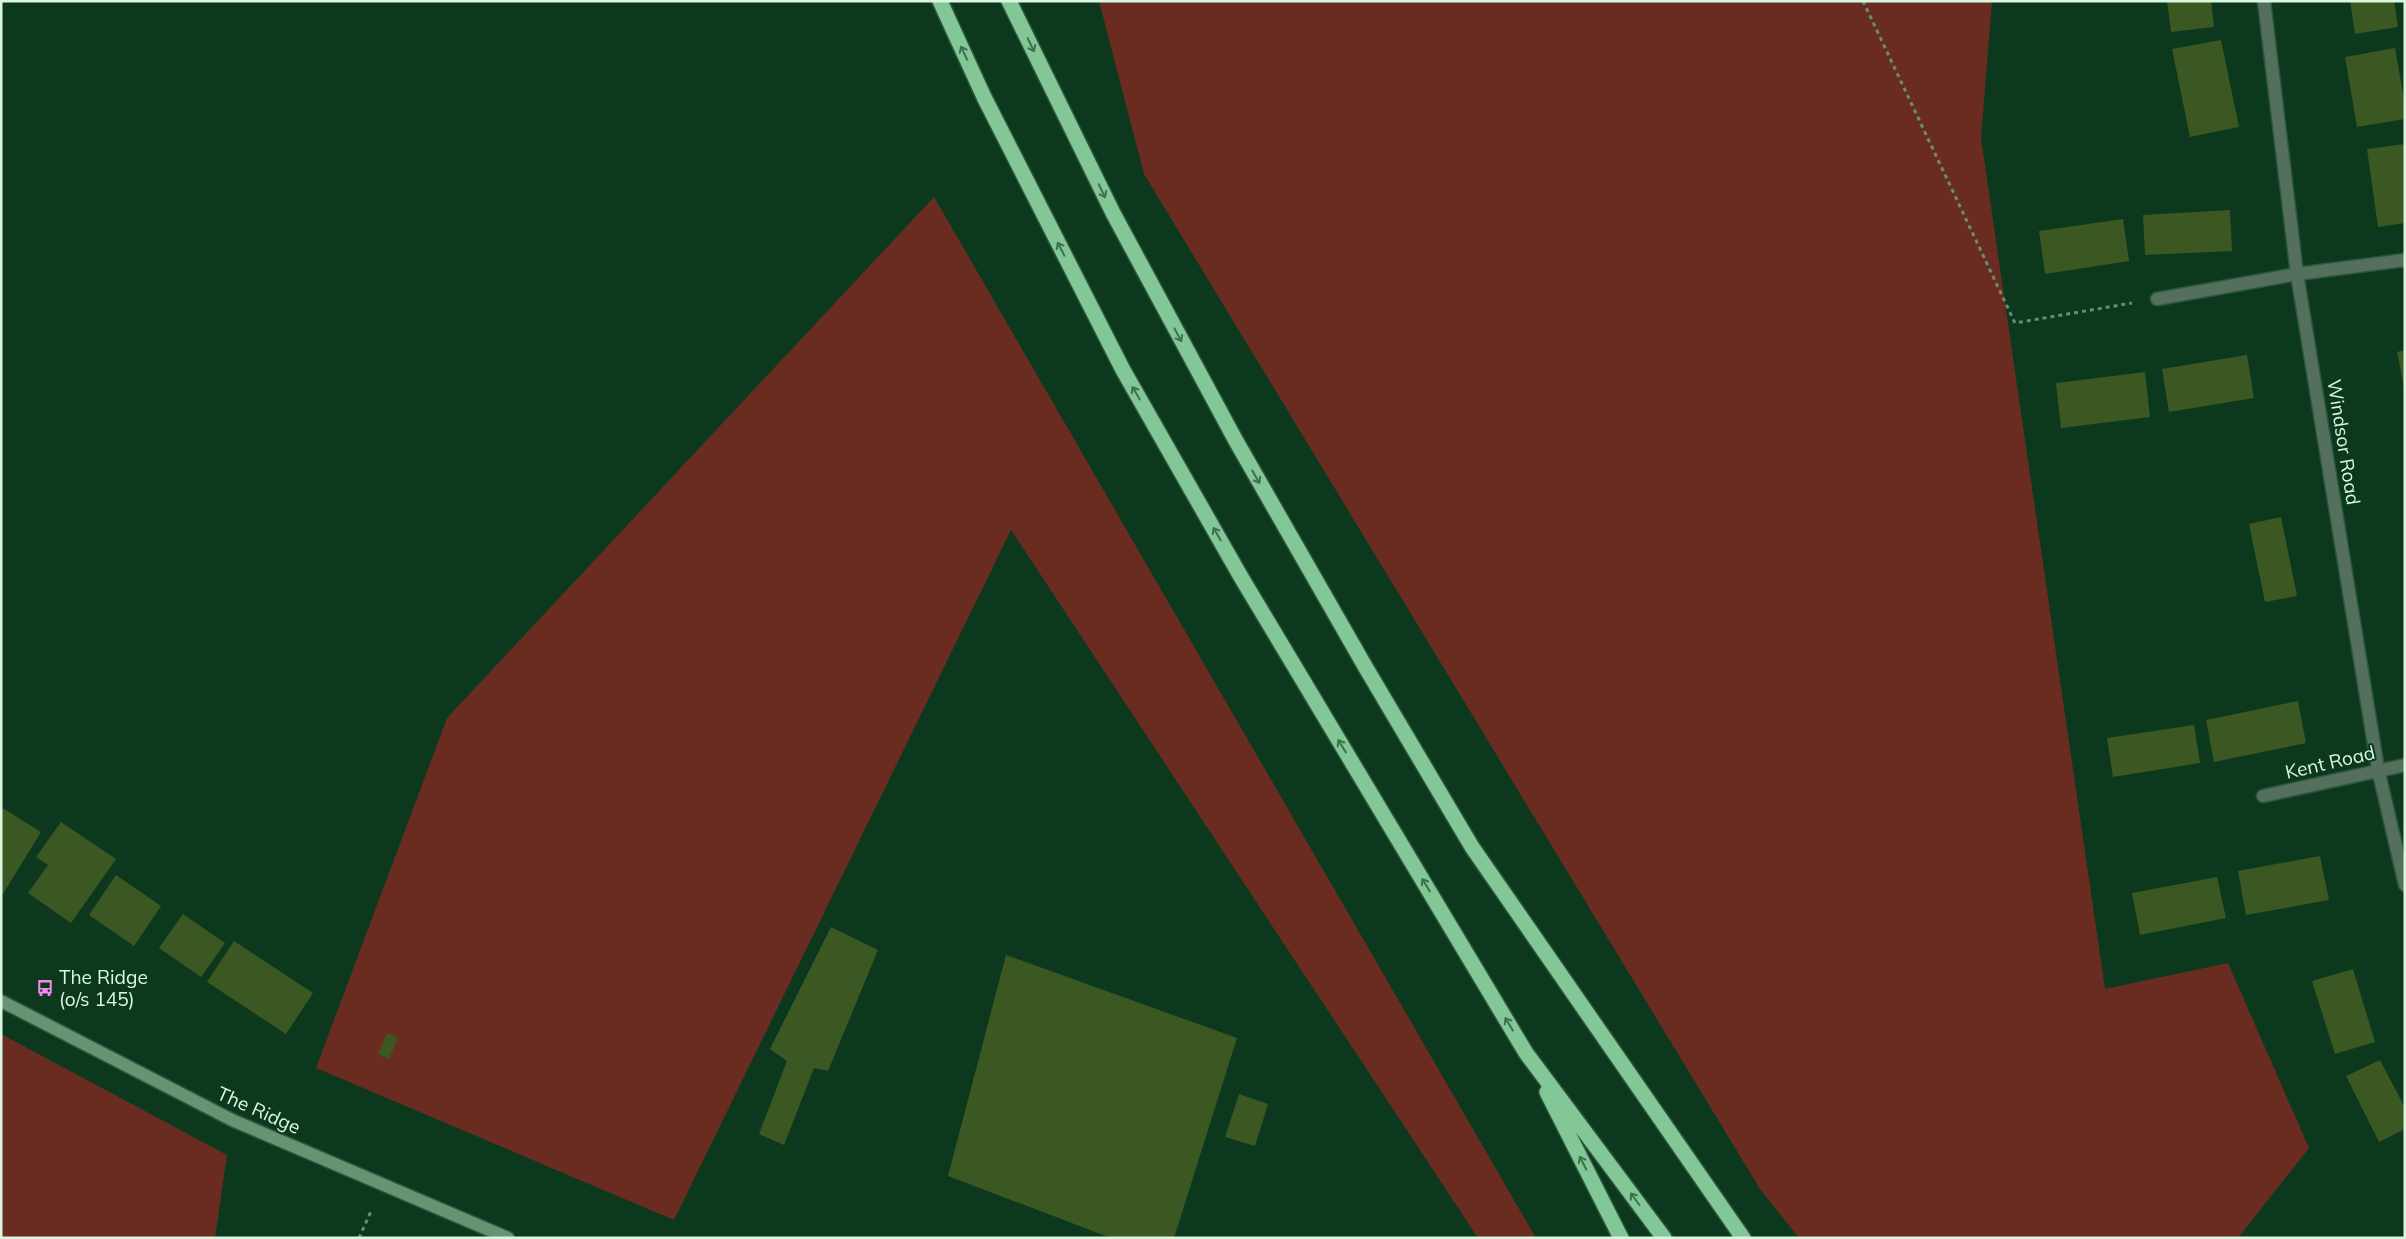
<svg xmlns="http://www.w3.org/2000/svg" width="2406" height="1239" viewBox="0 0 2406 1239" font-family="Mulish,sans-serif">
  <rect width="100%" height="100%" fill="#0c391e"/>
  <g fill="#6a2c21">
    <polygon points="1099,1 1992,1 1981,138 2105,989 2228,963 2309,1148 2238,1238 1799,1238 1760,1189 1144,174"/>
    <polygon points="934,197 1536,1238 1478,1238 1011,530 674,1220 316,1068 447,718"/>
    <polygon points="1,1034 227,1155 215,1238 1,1238"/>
  </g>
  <g fill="#3b5722">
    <polygon points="2167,1 2211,1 2214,27 2171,32"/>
    <polygon points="2350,1 2394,1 2398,27 2355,34"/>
    <polygon points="2221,40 2239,127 2190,137 2172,49"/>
    <polygon points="2395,48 2405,105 2405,119 2357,127 2345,57"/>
    <polygon points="2405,144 2405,223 2378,227 2367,149"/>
    <polygon points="2230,210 2232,251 2145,255 2143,215"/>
    <polygon points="2123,219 2129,261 2045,274 2039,231"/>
    <polygon points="2405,350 2405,387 2404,387 2397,352"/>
    <polygon points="2247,355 2254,398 2169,412 2162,369"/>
    <polygon points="2145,372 2150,417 2061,428 2056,383"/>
    <polygon points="2281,517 2297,596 2265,602 2249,524"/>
    <polygon points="2298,701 2306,743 2214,762 2206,720"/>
    <polygon points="2194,725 2200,763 2113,777 2107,738"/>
    <polygon points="1,807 41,832 1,897"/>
    <polygon points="61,822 116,859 71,923 28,893 48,865 36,857"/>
    <polygon points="2320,856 2329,900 2246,915 2238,871"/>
    <polygon points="116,875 161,906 134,946 89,915"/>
    <polygon points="2217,877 2226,918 2140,935 2132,893"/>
    <polygon points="183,914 225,943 201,977 159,948"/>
    <polygon points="831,927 878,950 828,1071 814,1068 784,1145 759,1134 787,1061 770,1049"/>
    <polygon points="234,941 313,993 286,1034 207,982"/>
    <polygon points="1006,955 1237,1038 1174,1238 1111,1238 948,1176"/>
    <polygon points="2353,969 2375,1042 2335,1054 2312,981"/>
    <polygon points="387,1033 398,1038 389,1059 378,1054"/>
    <polygon points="2380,1060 2405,1108 2405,1129 2379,1142 2346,1076"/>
    <polygon points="1239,1094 1268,1104 1255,1146 1225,1137"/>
  </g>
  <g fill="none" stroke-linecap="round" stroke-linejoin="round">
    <g stroke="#2d573d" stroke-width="15">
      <g id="street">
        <polyline points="2264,1 2297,274 2378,769 2405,885"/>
        <polyline points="2157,299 2297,274 2405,260"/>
        <polyline points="2263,796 2405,765"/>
      </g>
    </g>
    <g stroke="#2d573d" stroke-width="15">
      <polyline id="secondary" points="1,1001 232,1120 508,1238"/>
    </g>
    <g stroke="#2d573d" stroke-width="18">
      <g id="highway">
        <polyline points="940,1 984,97 1123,370 1241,577 1526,1053 1664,1238"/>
        <polyline points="1009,1 1113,213 1236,441 1366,668 1472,847 1743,1238"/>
        <polyline points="1547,1092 1621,1238"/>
      </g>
    </g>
    <g stroke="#678d74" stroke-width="3" stroke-dasharray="4 4" stroke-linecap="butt">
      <polyline points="1863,1 2015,323 2132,303"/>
      <polyline points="359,1238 372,1209"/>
    </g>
    <use href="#street" stroke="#546f5b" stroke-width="12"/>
    <use href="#secondary" stroke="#679373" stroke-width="12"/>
    <use href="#highway" stroke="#82c795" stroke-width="15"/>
  </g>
  <defs><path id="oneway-shaft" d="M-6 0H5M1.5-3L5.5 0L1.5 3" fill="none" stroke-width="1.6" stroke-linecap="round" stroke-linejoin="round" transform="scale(1.25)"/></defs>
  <g stroke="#3b724e">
    <use href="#oneway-shaft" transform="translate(1031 45) rotate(64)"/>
    <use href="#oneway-shaft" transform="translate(964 53) rotate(-115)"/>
    <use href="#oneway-shaft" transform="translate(1102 191) rotate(64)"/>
    <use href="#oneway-shaft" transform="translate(1061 249) rotate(-117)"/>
    <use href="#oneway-shaft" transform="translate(1178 335) rotate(62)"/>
    <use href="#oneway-shaft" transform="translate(1136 393) rotate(-120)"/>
    <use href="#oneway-shaft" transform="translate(1256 477) rotate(60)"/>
    <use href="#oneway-shaft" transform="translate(1217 534) rotate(-120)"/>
    <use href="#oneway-shaft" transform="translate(1342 746) rotate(-121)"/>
    <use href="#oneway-shaft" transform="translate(1426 885) rotate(-121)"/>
    <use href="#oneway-shaft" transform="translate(1509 1024) rotate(-121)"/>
    <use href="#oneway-shaft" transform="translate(1583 1163) rotate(-117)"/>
    <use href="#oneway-shaft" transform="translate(1635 1199) rotate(-127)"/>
  </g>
  <defs>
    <g id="bus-bare" transform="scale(1.35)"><path d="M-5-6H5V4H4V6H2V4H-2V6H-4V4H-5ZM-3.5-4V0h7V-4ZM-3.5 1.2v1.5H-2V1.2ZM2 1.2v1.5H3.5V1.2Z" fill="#f888e9" stroke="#0c391e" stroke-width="2.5" paint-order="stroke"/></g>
  </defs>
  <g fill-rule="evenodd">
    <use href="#bus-bare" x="45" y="988"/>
  </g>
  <g text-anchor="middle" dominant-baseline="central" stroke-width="4" stroke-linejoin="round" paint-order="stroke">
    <g font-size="19" fill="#daf7e1" stroke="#0c391e">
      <text transform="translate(2344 442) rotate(81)">Windsor Road</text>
      <text transform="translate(2330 762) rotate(-13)">Kent Road</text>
      <text transform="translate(259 1110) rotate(24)">The Ridge</text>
    </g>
    <g font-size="19" fill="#daf7e1" stroke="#0c391e" text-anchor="start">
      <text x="59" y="977">The Ridge<tspan x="59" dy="22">(o/s 145)</tspan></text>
    </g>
  </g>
  <rect width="2406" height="1239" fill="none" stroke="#daf7e1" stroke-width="5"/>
</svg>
